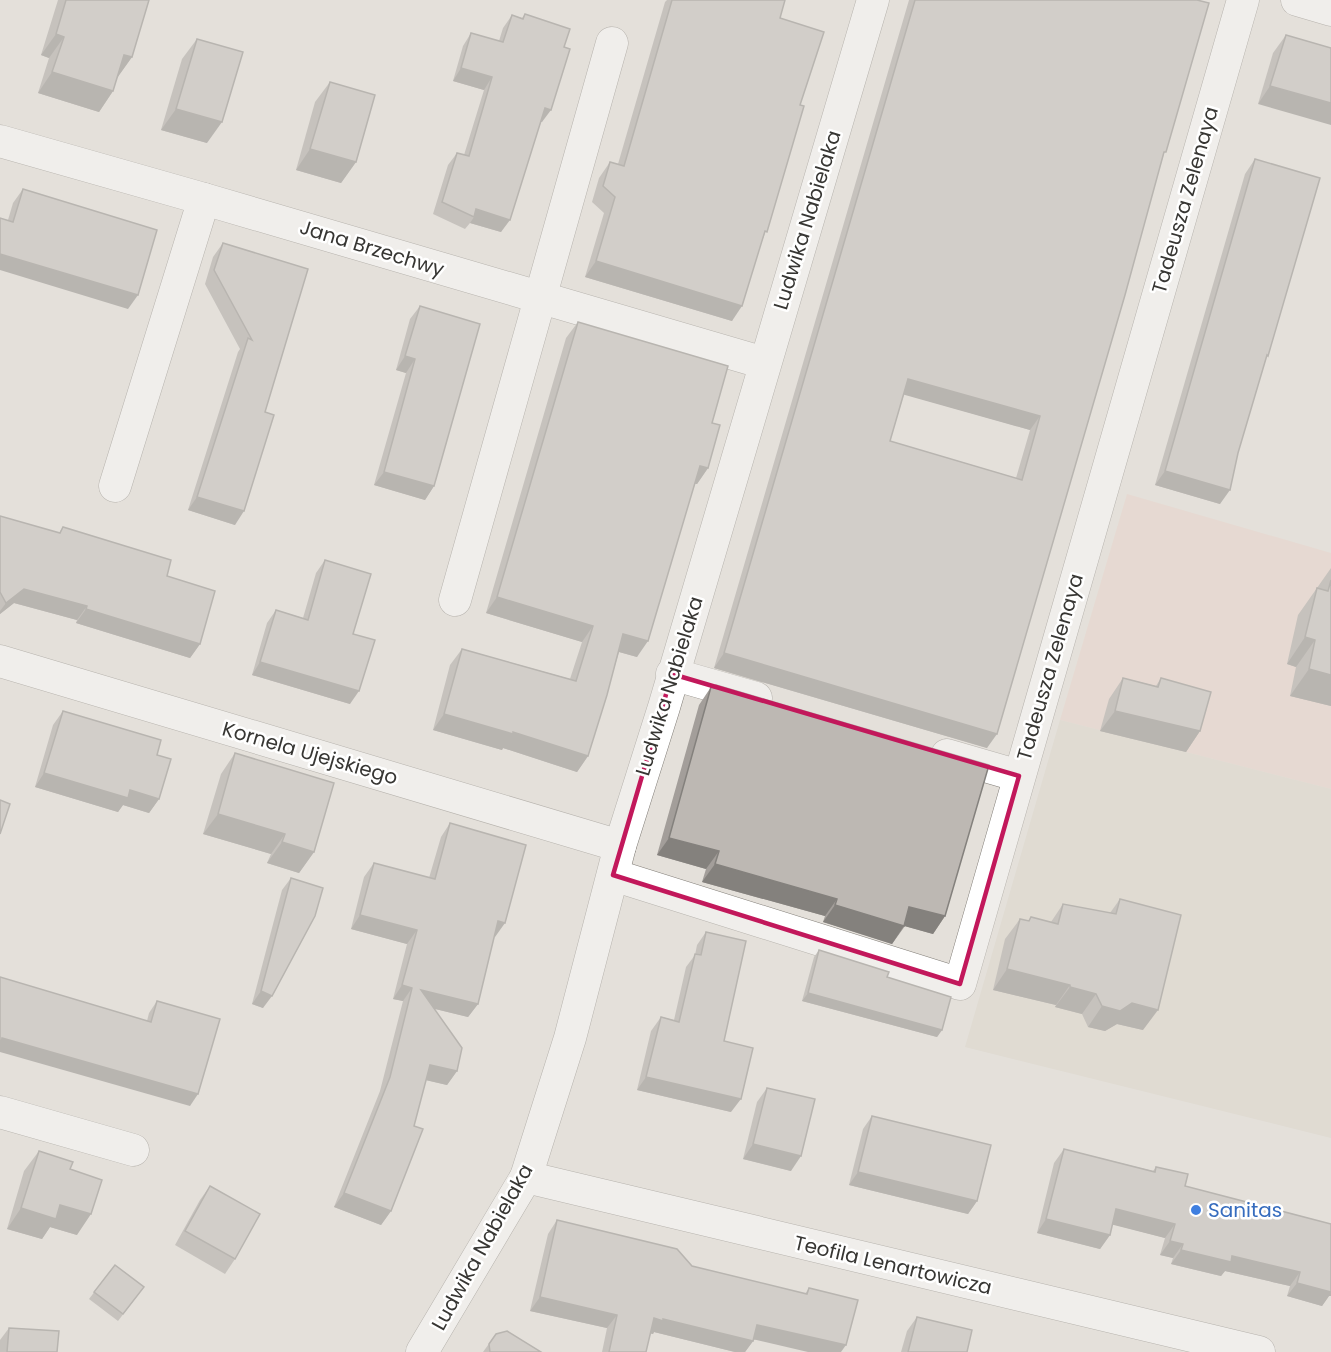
<svg xmlns="http://www.w3.org/2000/svg" width="1331" height="1352" viewBox="0 0 1331 1352" font-family="Poppins,sans-serif">
  <rect width="100%" height="100%" fill="#e4e0da"/>
  <polygon fill="#e9d1c7" points="1127,494 1331,553 1331,789 1060,720"/>
  <polygon fill="#dbd4c7" points="1060,720 1331,789 1331,1138 965,1047"/>
  <g fill="none" stroke-linecap="round" stroke-linejoin="round">
    <g stroke="#827e78" stroke-width="33">
      <g id="street">
        <polyline points="1297,0 1331,10"/>
        <polyline points="0,141 204,199 764,363"/>
        <polyline points="115,486 204,199"/>
        <polyline points="455,600 612,43"/>
        <polyline points="0,661 620,846"/>
        <polyline points="672,674 756,698"/>
        <polyline points="947,755 1019,776"/>
        <polyline points="613,875 960,984 1243,0"/>
        <polyline points="0,1112 133,1150"/>
        <polyline points="526,1177 1259,1352"/>
        <polyline points="422,1352 526,1177 570,1038 620,846 664,707 873,0"/>
      </g>
    </g>
    <use href="#street" stroke="#fff" stroke-width="32"/>
  </g>
  <g fill="#a39e9a" fill-rule="evenodd">
    <polygon points="58,0 149,0 132,57 117,78 113,91 99,112 38,93 49,58 41,55"/>
    <polygon points="667,0 785,0 780,18 800,105 764,236 732,321 585,277 604,213 592,202 599,178 610,162 618,164 665,2"/>
    <path d="M909,0H1197L1163,157L987,748L714,668ZM904,394L1030,430L1016,478L890,441Z"/>
    <polygon points="525,14 564,47 542,122 541,122 501,232 470,223 465,229 433,214 448,165 457,153 464,155 484,90 453,81 463,46 471,33 499,41 503,28 512,15 522,18"/>
    <polygon points="1286,35 1331,48 1258,104 1273,53"/>
    <polygon points="197,39 207,143 161,130 182,59"/>
    <polygon points="330,82 356,162 341,183 296,170 315,102"/>
    <polygon points="1255,159 1265,360 1220,504 1155,485 1245,174"/>
    <polygon points="23,189 128,309 8,220 13,203"/>
    <polygon points="223,243 308,269 265,412 235,525 188,510 238,352 240,349 205,284 213,257"/>
    <polygon points="420,306 434,486 425,500 374,485 406,373 396,370 410,319"/>
    <polygon points="578,322 712,423 708,468 697,484 695,484 637,657 619,652 588,756 577,772 503,748 502,750 433,730 450,665 462,649 570,679 582,642 486,613 566,338"/>
    <polygon points="0,516 59,533 63,527 167,576 200,644 190,658 76,623 77,620 14,603 0,614"/>
    <polygon points="325,560 353,634 350,704 252,675 267,623 276,610 303,618 316,573"/>
    <polygon points="1331,568 1331,706 1290,696 1296,667 1287,664 1298,615"/>
    <polygon points="1123,678 1156,686 1161,678 1200,731 1186,752 1100,731 1109,699"/>
    <polygon points="716,685 945,916 933,934 905,926 892,944 823,922 825,916 702,882 706,869 657,855 699,705 711,687 713,688"/>
    <polygon points="63,711 159,799 149,813 123,805 118,812 35,787 53,725"/>
    <polygon points="235,753 314,852 299,873 267,863 271,854 203,834 221,774"/>
    <polygon points="450,823 495,937 494,937 478,1004 468,1017 435,1009 457,1071 447,1085 426,1080 391,1211 381,1225 334,1207 380,1091 403,1001 393,999 407,944 351,929 364,877 374,863 429,878 441,837"/>
    <polygon points="291,878 263,1008 252,1004 282,890"/>
    <polygon points="1120,899 1143,1030 1117,1024 1105,1031 1088,1027 1082,1014 1055,1007 1056,1005 993,990 1005,939 1020,919 1028,921 1031,917 1051,922 1063,904 1110,913"/>
    <polygon points="706,932 724,1041 731,1112 637,1090 651,1031 661,1017 674,1020 686,967 695,955 697,945"/>
    <polygon points="819,950 887,977 942,1030 937,1037 802,1001 814,957"/>
    <polygon points="157,1001 190,1106 147,1021 149,1013"/>
    <polygon points="767,1088 791,1171 743,1159 757,1102"/>
    <polygon points="872,1116 977,1201 968,1214 849,1185 863,1129"/>
    <polygon points="1064,1149 1153,1171 1156,1167 1185,1186 1331,1224 1331,1296 1329,1296 1322,1306 1287,1296 1290,1286 1225,1271 1221,1276 1171,1264 1173,1258 1160,1255 1165,1238 1112,1224 1110,1235 1100,1249 1037,1233 1054,1163"/>
    <polygon points="39,1151 70,1169 77,1235 50,1227 42,1239 7,1229 24,1171"/>
    <polygon points="210,1186 235,1259 225,1274 175,1245 200,1200"/>
    <polygon points="557,1220 692,1266 805,1294 809,1288 858,1300 754,1340 745,1352 735,1352 654,1332 653,1334 650,1333 646,1352 602,1352 607,1328 530,1311 548,1234"/>
    <polygon points="115,1265 144,1287 118,1321 89,1299"/>
    <polygon points="917,1317 967,1352 901,1352 907,1331"/>
    <polygon points="9,1328 57,1352 0,1352 0,1340"/>
    <polygon points="496,1334 541,1352 483,1352"/>
  </g>
  <g fill="#84817d">
    <polygon points="56,34 64,37 49,58 41,55"/>
    <polygon points="124,55 132,57 117,78"/>
    <polygon points="461,68 492,77 484,90 453,81"/>
    <polygon points="52,72 113,91 99,112 38,93"/>
    <polygon points="1270,86 1331,103 1331,125 1258,104"/>
    <polygon points="545,108 551,110 542,122 536,120"/>
    <polygon points="176,109 222,122 207,143 161,130"/>
    <polygon points="310,149 356,162 341,183 296,170"/>
    <polygon points="476,209 510,220 501,232 470,223 474,217"/>
    <polygon points="0,254 138,295 128,309 0,270"/>
    <polygon points="596,261 742,306 732,321 585,277"/>
    <polygon points="405,356 415,359 406,373 396,370"/>
    <polygon points="908,379 1040,416 1030,430 898,393"/>
    <polygon points="700,466 708,468 697,484 689,482"/>
    <polygon points="1165,471 1230,490 1220,504 1155,485"/>
    <polygon points="384,472 434,486 425,500 374,485"/>
    <polygon points="197,497 244,511 235,525 188,510"/>
    <polygon points="24,589 87,606 77,620 14,603 0,614 0,611 6,603"/>
    <polygon points="497,597 593,626 582,642 486,613"/>
    <polygon points="86,609 200,644 190,658 76,623"/>
    <polygon points="623,634 648,641 637,657 612,650"/>
    <polygon points="1305,637 1315,640 1296,667 1287,664"/>
    <polygon points="724,653 997,734 987,748 714,668"/>
    <polygon points="260,662 359,691 350,704 252,675"/>
    <polygon points="1309,669 1331,675 1331,706 1290,696"/>
    <polygon points="1115,711 1200,731 1186,752 1100,731"/>
    <polygon points="444,714 513,732 588,756 577,772 503,748 502,750 433,730"/>
    <polygon points="44,773 130,790 159,799 149,813 123,805 118,812 35,787"/>
    <polygon points="218,814 285,834 271,854 203,834"/>
    <polygon points="669,838 719,851 706,869 657,855"/>
    <polygon points="282,842 314,852 299,873 267,863"/>
    <polygon points="715,864 837,899 825,916 702,882"/>
    <polygon points="835,905 904,926 892,944 823,922"/>
    <polygon points="909,907 945,916 933,934 897,924"/>
    <polygon points="360,915 417,930 407,944 351,929"/>
    <polygon points="498,921 505,923 495,937 488,935"/>
    <polygon points="1007,969 1070,985 1056,1005 993,990"/>
    <polygon points="402,985 412,988 403,1001 393,999"/>
    <polygon points="1070,987 1096,994 1082,1014 1055,1007"/>
    <polygon points="421,990 478,1004 468,1017 411,1003"/>
    <polygon points="261,991 272,996 263,1008 252,1004"/>
    <polygon points="808,993 942,1030 937,1037 802,1001"/>
    <polygon points="1132,1003 1158,1010 1143,1030 1117,1024 1105,1031 1088,1027 1102,1006"/>
    <polygon points="2,1038 198,1094 190,1106 0,1052 0,1042"/>
    <polygon points="430,1065 457,1071 447,1085 421,1079"/>
    <polygon points="646,1077 741,1099 731,1112 637,1090"/>
    <polygon points="753,1144 801,1156 791,1171 743,1159"/>
    <polygon points="858,1172 977,1201 968,1214 849,1185"/>
    <polygon points="344,1193 391,1211 381,1225 334,1207"/>
    <polygon points="60,1205 91,1214 77,1235 50,1227 42,1239 7,1229 21,1208"/>
    <polygon points="1116,1209 1175,1224 1165,1238 1106,1223"/>
    <polygon points="1046,1219 1110,1235 1100,1249 1037,1233"/>
    <polygon points="1170,1241 1183,1244 1173,1258 1160,1255"/>
    <polygon points="1181,1250 1232,1256 1300,1272 1290,1286 1225,1271 1221,1276 1171,1264"/>
    <polygon points="1297,1283 1331,1285 1331,1296 1329,1296 1322,1306 1287,1296"/>
    <polygon points="540,1297 617,1315 607,1328 530,1311"/>
    <polygon points="654,1318 663,1319 753,1341 745,1352 735,1352 654,1332 653,1334 644,1332"/>
    <polygon points="757,1325 846,1345 841,1352 808,1352 748,1338"/>
  </g>
  <g fill="#bdb8b3" stroke="#84817d" stroke-width="1.5" fill-rule="evenodd">
    <polygon points="66,0 149,0 132,57 124,55 113,91 52,72 64,37 56,34"/>
    <polygon points="672,0 785,0 780,18 824,32 800,105 804,106 767,232 765,231 742,306 596,261 615,197 603,186 610,162 624,166"/>
    <path d="M915,0H1197L1209,3L1166,152H1164L1125,295L997,734L724,653ZM908,379L1040,416L1022,480L890,441Z"/>
    <polygon points="525,14 570,29 564,47 570,49 551,110 545,108 510,220 476,209 474,217 442,202 457,153 469,156 492,77 461,68 471,33 503,42 512,15 523,19"/>
    <polygon points="1286,35 1331,48 1331,103 1270,86"/>
    <polygon points="197,39 243,52 222,122 176,109"/>
    <polygon points="330,82 375,95 356,162 310,149"/>
    <polygon points="1255,159 1320,178 1268,356 1267,355 1238,453 1230,490 1165,471"/>
    <polygon points="23,189 157,230 138,295 0,254 0,218 13,222"/>
    <polygon points="223,243 308,269 265,412 274,415 244,511 197,497 248,338 252,340 214,270"/>
    <polygon points="420,306 480,324 434,486 384,472 415,359 405,356"/>
    <polygon points="578,322 728,366 712,423 720,425 708,468 700,466 648,641 623,634 607,695 588,756 513,732 513,734 444,714 462,649 576,681 593,626 497,597"/>
    <polygon points="0,516 60,533 63,527 171,560 167,576 215,591 200,644 86,609 87,606 24,589 6,603 0,592"/>
    <polygon points="325,560 371,574 353,634 375,640 359,691 260,662 276,610 308,620"/>
    <polygon points="1331,580 1331,675 1309,669 1315,640 1305,637 1317,588 1328,591"/>
    <polygon points="1123,678 1158,687 1161,678 1211,692 1200,731 1115,711"/>
    <polygon points="716,685 989,765 945,916 909,907 904,926 835,905 837,899 715,864 719,851 669,838 711,687 715,688"/>
    <polygon points="63,711 161,740 157,755 171,759 159,799 130,790 128,798 44,773"/>
    <polygon points="235,753 334,783 314,852 282,842 285,834 218,814"/>
    <polygon points="0,800 10,804 0,834"/>
    <polygon points="450,823 526,845 505,923 498,921 478,1004 421,990 462,1048 457,1071 430,1065 414,1126 423,1129 391,1211 344,1193 390,1077 412,988 402,985 417,930 360,915 374,863 435,879"/>
    <polygon points="291,878 323,888 315,916 272,996 261,991"/>
    <polygon points="1120,899 1181,915 1158,1010 1132,1003 1120,1011 1102,1006 1096,994 1070,987 1070,985 1007,969 1020,919 1029,921 1031,917 1058,924 1063,904 1116,914"/>
    <polygon points="706,932 746,941 724,1041 753,1048 741,1099 646,1077 661,1017 679,1022 695,954 701,955"/>
    <polygon points="819,950 889,972 887,977 951,997 942,1030 808,993"/>
    <polygon points="0,977 151,1022 157,1001 220,1019 198,1094 2,1038 1,1043 0,1043"/>
    <polygon points="767,1088 815,1099 801,1156 753,1144"/>
    <polygon points="872,1116 991,1145 977,1201 858,1172"/>
    <polygon points="1064,1149 1155,1172 1156,1167 1188,1174 1185,1186 1331,1224 1331,1292 1297,1283 1300,1272 1232,1256 1231,1262 1181,1250 1183,1244 1170,1241 1175,1224 1116,1209 1110,1235 1046,1219"/>
    <polygon points="39,1151 73,1162 70,1169 102,1180 91,1214 60,1205 56,1219 21,1208"/>
    <polygon points="210,1186 260,1214 235,1259 185,1231"/>
    <polygon points="557,1220 677,1249 692,1266 807,1294 809,1288 858,1300 846,1345 757,1325 753,1341 663,1319 663,1321 654,1318 646,1352 609,1352 617,1315 540,1297"/>
    <polygon points="115,1265 144,1287 123,1314 94,1292"/>
    <polygon points="917,1317 972,1330 967,1352 908,1352"/>
    <polygon points="9,1328 59,1331 57,1352 7,1352"/>
    <polygon points="507,1331 541,1352 490,1352 489,1344 496,1334"/>
  </g>
  <path d="M0 0H1331V1352H0ZM672,674L1019,776L960,984L613,875Z" fill="#e4e0da" fill-opacity=".55" fill-rule="evenodd"/>
  <path fill="none" stroke="#c2185b" stroke-width="4.5" stroke-linejoin="round" d="M672,674L1019,776L960,984L613,875Z"/>
  <circle fill="#3f7fe0" stroke="#fff" stroke-width="2" cx="1196" cy="1210" r="6"/>
  <g text-anchor="middle" dominant-baseline="central" stroke-width="5" stroke-linejoin="round" paint-order="stroke">
    <g font-size="20" fill="#373633" stroke="#fff">
      <text transform="translate(1185 200) rotate(-74)">Tadeusza Zelenaya</text>
      <text transform="translate(807 220) rotate(-73)">Ludwika Nabielaka</text>
      <text transform="translate(372 248) rotate(17)">Jana Brzechwy</text>
      <text transform="translate(1050 667) rotate(-74)">Tadeusza Zelenaya</text>
      <text transform="translate(669 686) rotate(-73)">Ludwika Nabielaka</text>
      <text transform="translate(310 753) rotate(16)">Kornela Ujejskiego</text>
      <text transform="translate(482 1247) rotate(-61)">Ludwika Nabielaka</text>
      <text transform="translate(893 1265) rotate(13)">Teofila Lenartowicza</text>
    </g>
    <g font-size="20" fill="#366cbe" stroke="#fff" text-anchor="start">
      <text x="1208" y="1210">Sanitas</text>
    </g>
  </g>
</svg>
